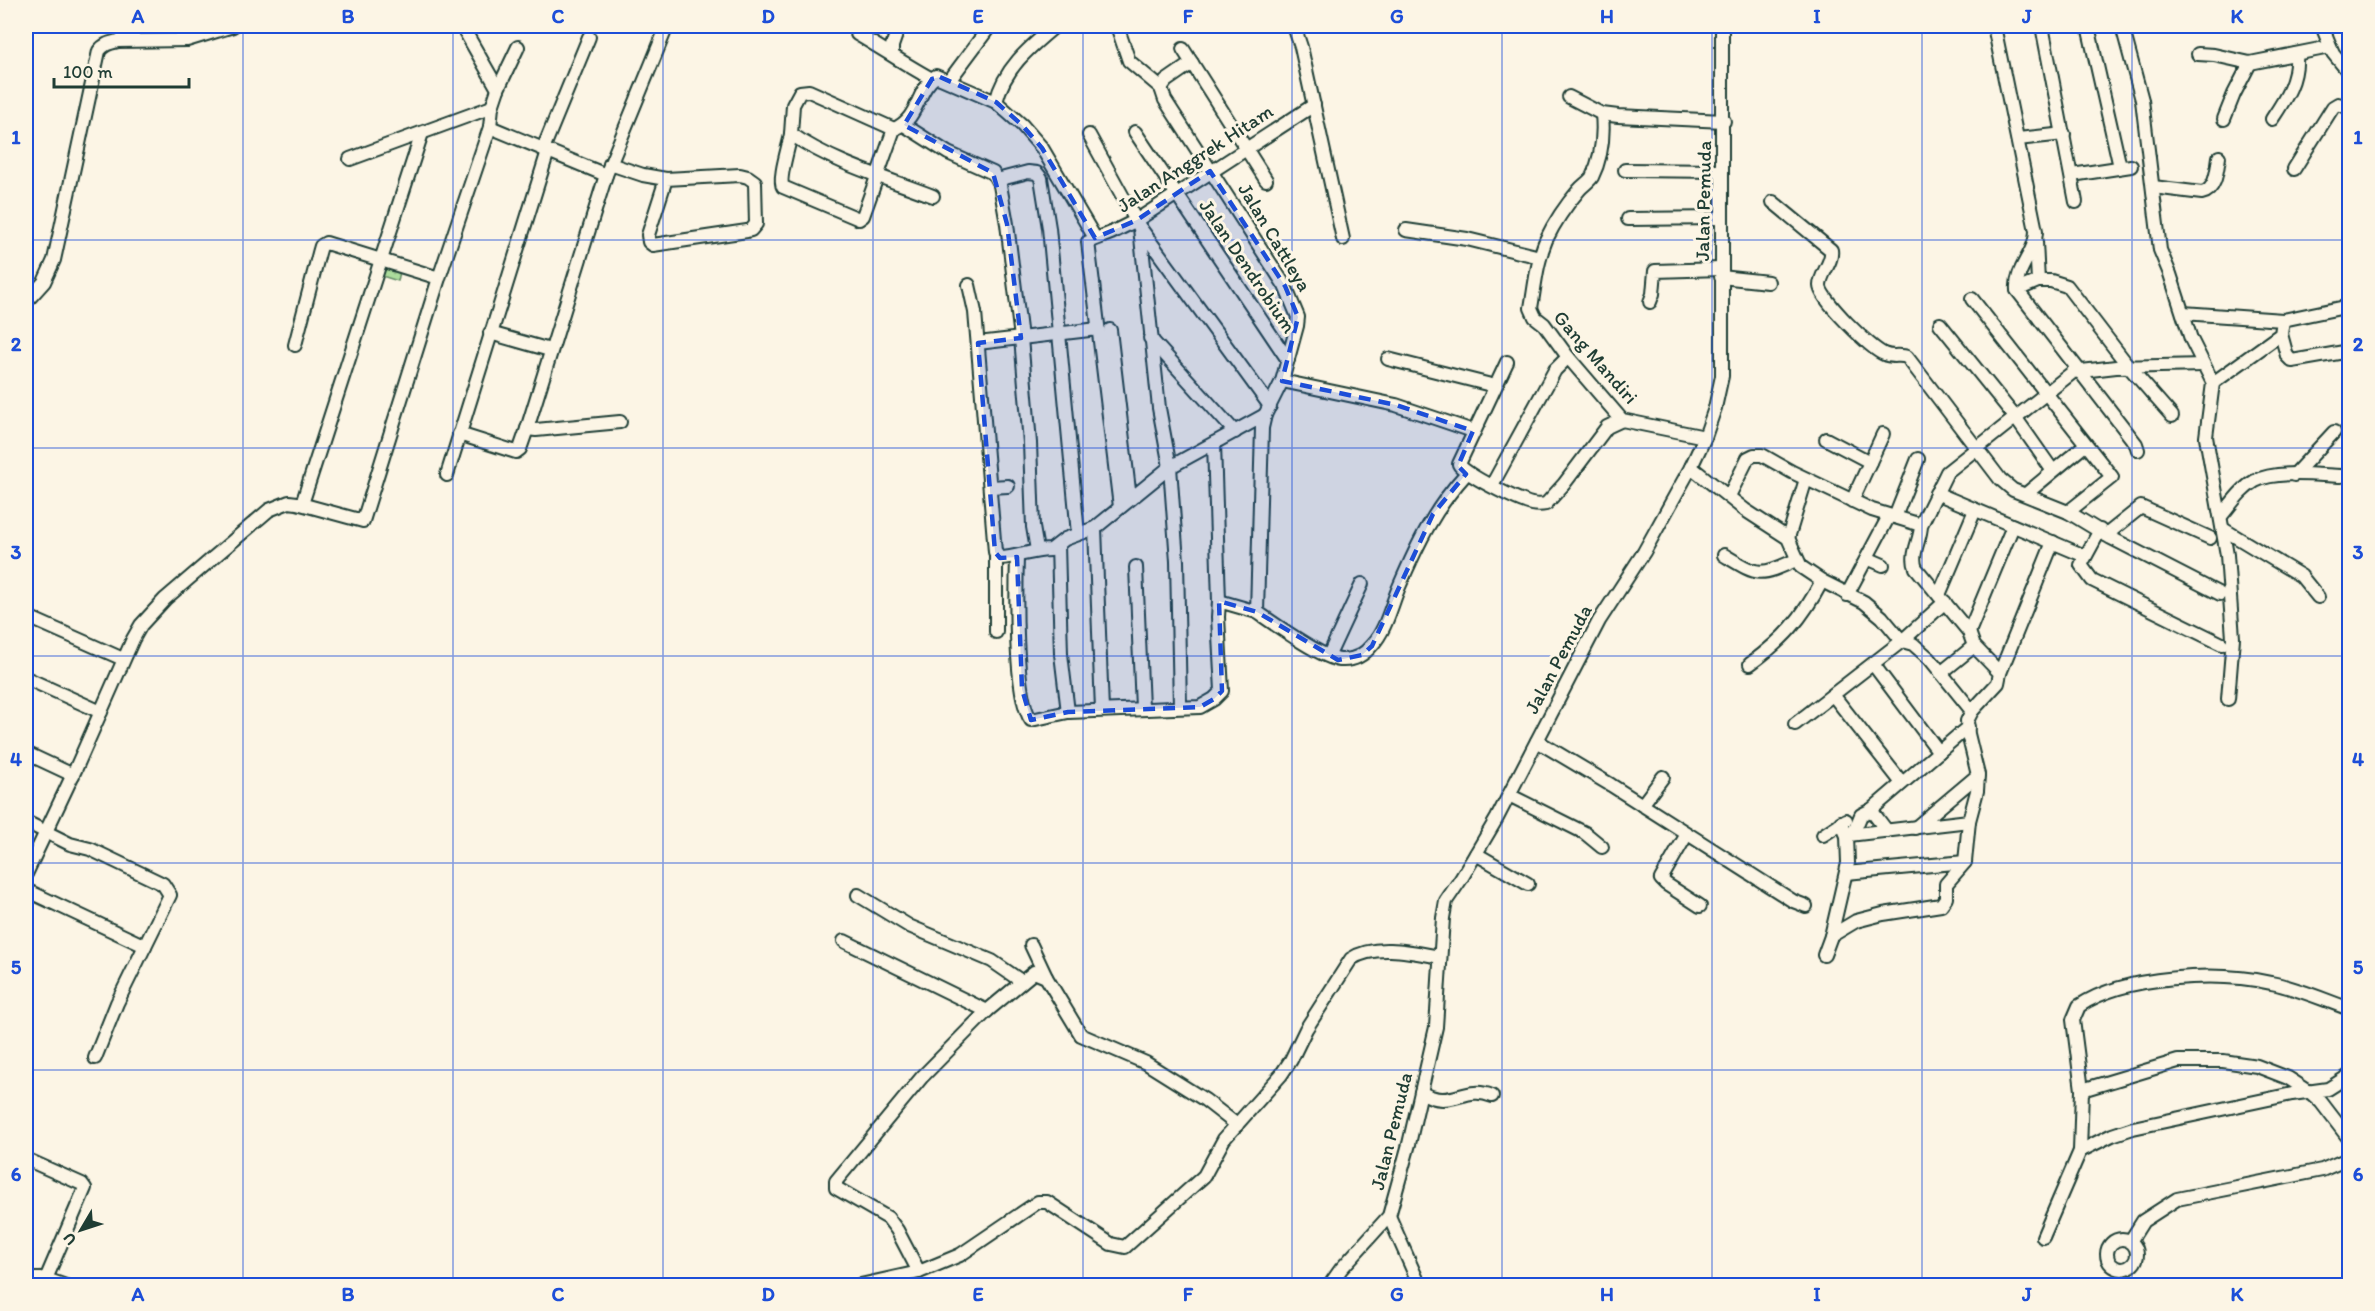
<svg xmlns="http://www.w3.org/2000/svg" width="2375" height="1311" viewBox="0 0 2375 1311" font-family="Itim,sans-serif">
  <defs>
    <pattern id="park-dots" width="8" height="8" patternUnits="userSpaceOnUse" patternTransform="scale(1.5)"><rect width="8" height="8" fill="#acdc9c"/><path d="M2 2h.1M6 6h.1" fill="none" stroke="#94be87" stroke-width="1.8" stroke-linecap="round"/></pattern>
  </defs>
  <rect width="100%" height="100%" fill="#fcf5e5"/>
  <filter id="ink" filterUnits="userSpaceOnUse"><feTurbulence type="fractalNoise" baseFrequency=".0167" numOctaves="2"/><feDisplacementMap in="SourceGraphic" scale="12" xChannelSelector="R" yChannelSelector="G"/><feConvolveMatrix kernelMatrix="1 2 1 2 8 2 1 2 1" color-interpolation-filters="sRGB"/></filter>
  <g filter="url(#ink)">
    <polygon fill="url(#park-dots)" stroke="#668c68" stroke-width="1.5" points="386,262 401,267 398,281 382,276"/>
    <g fill="none" stroke-linecap="round" stroke-linejoin="round">
      <g stroke="#1f3d34" stroke-width="16">
        <g id="minor">
          <path d="M856,26L857,34C883,49 906,65 932,79"/>
          <polyline points="1117,26 1129,61 1161,88"/>
          <polyline points="1294,26 1301,47 1343,239"/>
          <path d="M1994,26L2036,231C2036,253 2015,268 2017,290L2136,444L2138,450"/>
          <polyline points="2042,26 2076,202"/>
          <polyline points="2088,26 2120,167"/>
          <polyline points="2122,26 2142,100 2160,250 2170,274 2191,339 2213,383 2206,437 2227,555 2233,638 2228,699"/>
          <polyline points="2322,26 2333,53 2350,74"/>
          <polyline points="1183,49 1266,180"/>
          <polyline points="892,54 892,46 899,26"/>
          <polyline points="2198,54 2214,55 2250,63 2330,47"/>
          <polyline points="949,81 990,26"/>
          <polyline points="1161,88 1166,81 1192,63"/>
          <polyline points="498,89 518,47"/>
          <polyline points="1569,97 1602,114 1618,116 1724,121"/>
          <path d="M996,102C1004,68 1030,47 1055,26"/>
          <path d="M1602,114C1604,135 1602,157 1592,177C1589,182 1583,185 1579,190C1567,204 1554,223 1546,240C1537,261 1535,285 1531,308L1535,317L1544,324L1568,357L1622,420L1705,437"/>
          <polyline points="2224,119 2234,94 2250,63"/>
          <path d="M2272,119C2286,98 2298,80 2296,54"/>
          <polyline points="904,125 948,153 993,173 1000,185 1007,224 1021,338 1030,443 1033,527 1037,550"/>
          <polyline points="490,127 606,175"/>
          <path d="M894,129C920,118 916,90 936,76L996,102L1022,125L1042,148L1095,238"/>
          <path d="M894,129L809,91L800,92L793,105L791,134C833,163 886,178 933,196"/>
          <polyline points="1135,132 1288,360"/>
          <path d="M791,134C789,146 778,179 783,187L859,219L863,216L894,129"/>
          <polyline points="1089,135 1140,228 1159,408 1170,467 1177,561 1180,707"/>
          <polyline points="2018,139 2064,134"/>
          <polyline points="543,149 589,37"/>
          <polyline points="350,159 492,107 498,89 462,26"/>
          <polyline points="610,164 643,175 666,179 740,175 748,177 755,182 756,224 751,230 747,231 653,245 649,242 648,235 666,179"/>
          <polyline points="2294,169 2333,107 2338,104 2350,108"/>
          <polyline points="1625,170 1722,171"/>
          <polyline points="2072,175 2131,166"/>
          <polyline points="997,180 1028,172 1037,173 1041,178 1049,228 1078,534"/>
          <path d="M2153,187L2202,193C2216,190 2217,170 2219,157"/>
          <path d="M1773,202L1831,250C1833,263 1820,273 1820,286C1820,299 1871,349 1884,354C1892,358 1900,354 1907,357L2000,479L2013,490L2068,512L2111,538L2220,594"/>
          <polyline points="1628,219 1721,218"/>
          <polyline points="1141,229 1270,406"/>
          <polyline points="1406,230 1467,239 1540,257"/>
          <polyline points="1721,277 1768,282"/>
          <polyline points="2038,281 2051,281 2067,286 2129,367 2172,416"/>
          <path d="M969,285L975,312L995,552L1000,558C1018,557 1033,550 1051,550L1065,539L1095,528L1170,467L1265,415"/>
          <polyline points="2017,290 2038,281 2036,242"/>
          <polyline points="1972,299 2112,477 2068,512"/>
          <path d="M26,302L44,282L54,260L99,51C104,44 110,43 118,41L187,40L233,26"/>
          <polyline points="1650,302 1653,294 1655,271 1721,269"/>
          <polyline points="2183,313 2283,320"/>
          <polyline points="1940,324 2015,417 2053,471"/>
          <polyline points="1110,330 1130,499"/>
          <polyline points="490,333 550,350"/>
          <polyline points="2281,334 2287,356 2292,361 2350,351"/>
          <polyline points="1150,338 1235,432"/>
          <polyline points="978,343 1098,329"/>
          <polyline points="295,345 319,253 321,246 326,243 439,278"/>
          <polyline points="1388,359 1495,386"/>
          <path d="M1507,362L1459,464C1463,474 1519,501 1532,504C1537,505 1541,505 1546,504L1564,484L1607,427L1622,420"/>
          <polyline points="1282,381 1396,405 1473,431"/>
          <polyline points="2213,383 2281,334 2283,320 2350,306"/>
          <polyline points="620,422 536,430 527,429 606,175 667,26"/>
          <polyline points="459,434 516,452 520,449 527,429"/>
          <polyline points="1826,439 1870,462"/>
          <polyline points="1214,443 1219,601"/>
          <polyline points="1691,467 1745,510 1788,538 1801,567 1822,581 1864,602 1882,617 1902,641 1913,644 1930,659 1972,711"/>
          <polyline points="447,475 548,151"/>
          <polyline points="2294,475 2334,432"/>
          <polyline points="1492,485 1555,370 1568,357"/>
          <polyline points="990,487 1008,486"/>
          <polyline points="1936,493 2085,556"/>
          <polyline points="2026,494 2085,445"/>
          <path d="M1729,496L1748,458L1754,455H1762L1792,472L1872,510L1921,525C1921,540 1910,554 1916,568L1969,632L1974,646L2000,673L1998,683L1972,711L1967,721L1968,734L1978,775L1977,791L1969,821L1965,862L1946,884V898L1941,905L1883,914L1856,921L1831,936L1824,955"/>
          <polyline points="1852,501 1883,434"/>
          <polyline points="302,504 422,133"/>
          <polyline points="1120,507 1088,242 1111,233 1137,220 1314,105"/>
          <path d="M2222,515C2232,503 2241,489 2255,481C2275,470 2317,475 2341,476"/>
          <polyline points="1895,517 1918,459"/>
          <polyline points="1921,525 1947,472 2073,372 2116,367 2204,365"/>
          <polyline points="1095,528 1102,710"/>
          <polyline points="2223,529 2301,576 2318,597"/>
          <polyline points="2100,530 2081,565 2092,580 2222,644"/>
          <polyline points="2106,535 2141,507 2210,538"/>
          <polyline points="1788,538 1806,479"/>
          <polyline points="1058,545 1061,654 1068,712"/>
          <polyline points="996,554 996,632"/>
          <path d="M1724,555C1759,576 1758,577 1796,560"/>
          <path d="M1017,557C1016,590 1014,697 1031,720L1068,712L1200,707L1214,699L1222,691L1218,617L1219,601L1257,612L1262,428L1265,415L1282,381L1297,326L1298,317L1285,286L1165,100L1161,88"/>
          <polyline points="1867,558 1883,565"/>
          <polyline points="1136,567 1142,708"/>
          <polyline points="1847,595 1889,516"/>
          <polyline points="1939,595 1975,510"/>
          <path d="M1257,612C1273,623 1322,658 1340,660C1353,661 1364,655 1372,645C1386,630 1391,606 1399,587C1418,543 1434,509 1466,474"/>
          <polyline points="26,616 123,659"/>
          <polyline points="1969,632 2013,526"/>
          <polyline points="1329,655 1362,584"/>
          <path d="M1750,664C1784,639 1802,619 1822,581"/>
          <polyline points="1873,664 1939,752"/>
          <polyline points="1941,673 1974,646"/>
          <polyline points="2000,673 2053,542"/>
          <polyline points="26,678 101,712"/>
          <polyline points="1833,695 1902,783"/>
          <polyline points="1795,724 1902,641 1945,602"/>
          <polyline points="1537,741 1611,785 1793,901 1806,906"/>
          <polyline points="26,753 73,775"/>
          <polyline points="1509,795 1585,833 1602,847"/>
          <polyline points="1642,805 1663,777"/>
          <polyline points="1871,810 1887,831"/>
          <polyline points="26,822 70,844 90,849 163,884 170,895 117,1003 95,1058"/>
          <polyline points="1915,828 1978,775"/>
          <polyline points="1687,834 1661,879 1666,884 1700,906"/>
          <polyline points="1853,834 1861,815 1871,810 1968,727"/>
          <polyline points="1823,835 1846,820"/>
          <polyline points="1849,835 1969,821"/>
          <polyline points="1476,854 1528,884"/>
          <polyline points="1846,873 1965,862"/>
          <polyline points="26,874 76,768 133,639 141,625 165,599 269,510 289,502 297,503 363,521 439,278 490,127 492,107"/>
          <polyline points="26,890 145,946"/>
          <polyline points="858,895 909,926 992,961 1021,981"/>
          <polyline points="1831,936 1848,863 1847,836 1841,822"/>
          <polyline points="844,941 987,1011"/>
          <polyline points="1031,945 1046,977"/>
          <polyline points="2082,1090 2178,1061 2223,1061 2257,1066 2288,1078 2311,1093 2321,1102 2350,1140"/>
          <path d="M1421,1092C1451,1111 1464,1084 1492,1096"/>
          <polyline points="2080,1151 2112,1135 2133,1128 2292,1094 2328,1089 2350,1075"/>
          <polyline points="26,1159 82,1184 85,1188 46,1279"/>
          <polyline points="1389,1216 1420,1286"/>
          <path d="M2043,1237L2080,1151L2082,1090L2073,1020L2079,1006C2125,975 2218,971 2271,983C2298,988 2324,1000 2350,1009"/>
          <circle cx="2122" cy="1254" r="15"/>
          <polyline points="2131,1240 2143,1221 2177,1199 2322,1170 2350,1158"/>
          <polyline points="919,1272 897,1230 888,1218 836,1188 836,1181 922,1077 987,1011 1034,972 1046,977 1081,1035 1146,1063 1205,1100 1237,1125"/>
          <polyline points="26,1279 46,1279 66,1286"/>
          <path d="M856,1286L919,1272L960,1255L1038,1202H1047L1111,1244L1125,1247L1204,1176L1224,1139L1281,1075L1291,1060L1306,1029L1351,959C1374,943 1413,952 1440,957"/>
          <polyline points="1329,1286 1341,1269 1389,1216 1409,1144 1436,1027 1443,918 1446,901 1461,879 1497,818 1599,621 1644,552 1691,467 1705,437 1715,408 1722,376 1722,26"/>
        </g>
      </g>
      <use href="#minor" stroke="#fcf5e5" stroke-width="12"/>
    </g>
  </g>
  <path fill="#1d4ed8" fill-opacity="0.2" stroke="#1d4ed8" stroke-width="4.5" stroke-dasharray="12 8" stroke-linejoin="round" d="M940,77L996,102L1022,125L1042,148L1095,238L1137,220L1210,171L1285,286L1298,317L1282,381L1396,405L1473,431L1458,466L1466,474L1433,514L1372,646L1362,655L1338,660L1257,612L1219,601L1222,691L1214,699L1200,707L1068,712L1031,720L1022,689L1017,557L1000,558L995,552L978,343L1021,338L1007,224L993,173L904,125L932,79Z"/>
  <path fill="none" stroke="#1d4ed8" stroke-width="1.5" stroke-opacity="0.55" d="M243,26V1286M453,26V1286M663,26V1286M873,26V1286M1083,26V1286M1292,26V1286M1502,26V1286M1712,26V1286M1922,26V1286M2132,26V1286M26,240H2350M26,448H2350M26,656H2350M26,863H2350M26,1070H2350"/>
  <g text-anchor="middle" dominant-baseline="central" stroke-width="6" stroke-linejoin="round" paint-order="stroke">
    <g font-size="20" fill="#1f3d34" stroke="#fcf5e5">
      <text transform="translate(1195 158) rotate(-33)">Jalan Anggrek Hitam</text>
      <text transform="translate(1703 201) rotate(-89)">Jalan Pemuda</text>
      <text transform="translate(1275 237) rotate(59)">Jalan Cattleya</text>
      <text transform="translate(1248 266) rotate(56)">Jalan Dendrobium</text>
      <text transform="translate(1596 357) rotate(49)">Gang Mandiri</text>
      <text transform="translate(1558 659) rotate(-62)">Jalan Pemuda</text>
      <text transform="translate(1391 1131) rotate(-76)">Jalan Pemuda</text>
    </g>
  </g>
  <rect width="2375" height="1311" fill="none" stroke="#fcf5e5" stroke-width="66"/>
  <g transform="translate(81 1230) rotate(231)" stroke="#fcf5e5" stroke-width="4.5" paint-order="stroke">
  <path d="M0-4.5L10 22L0 15L-10 22Z" fill="#1f3d34"/>
  <text y="-9" font-size="16" font-weight="bold" text-anchor="middle" fill="#1f3d34">U</text>
  </g>
  <path d="M54 78v9h135v-9" fill="none" stroke="#1f3d34" stroke-width="3"/>
  <text x="63" y="78" font-size="18" fill="#1f3d34" stroke="#fcf5e5" stroke-width="4.5" paint-order="stroke">100 m</text>
  <rect x="33" y="33" width="2309" height="1245" fill="none" stroke="#1d4ed8" stroke-width="2"/>
  <g font-size="20" text-anchor="middle" font-weight="bold" fill="#1d4ed8">
    <text x="138" y="23">A</text>
    <text x="348" y="23">B</text>
    <text x="558" y="23">C</text>
    <text x="768" y="23">D</text>
    <text x="978" y="23">E</text>
    <text x="1188" y="23">F</text>
    <text x="1397" y="23">G</text>
    <text x="1607" y="23">H</text>
    <text x="1817" y="23">I</text>
    <text x="2027" y="23">J</text>
    <text x="2237" y="23">K</text>
    <text x="16" y="144">1</text>
    <text x="2358" y="144">1</text>
    <text x="16" y="351">2</text>
    <text x="2358" y="351">2</text>
    <text x="16" y="559">3</text>
    <text x="2358" y="559">3</text>
    <text x="16" y="766">4</text>
    <text x="2358" y="766">4</text>
    <text x="16" y="974">5</text>
    <text x="2358" y="974">5</text>
    <text x="16" y="1181">6</text>
    <text x="2358" y="1181">6</text>
    <text x="138" y="1301">A</text>
    <text x="348" y="1301">B</text>
    <text x="558" y="1301">C</text>
    <text x="768" y="1301">D</text>
    <text x="978" y="1301">E</text>
    <text x="1188" y="1301">F</text>
    <text x="1397" y="1301">G</text>
    <text x="1607" y="1301">H</text>
    <text x="1817" y="1301">I</text>
    <text x="2027" y="1301">J</text>
    <text x="2237" y="1301">K</text>
  </g>
</svg>
